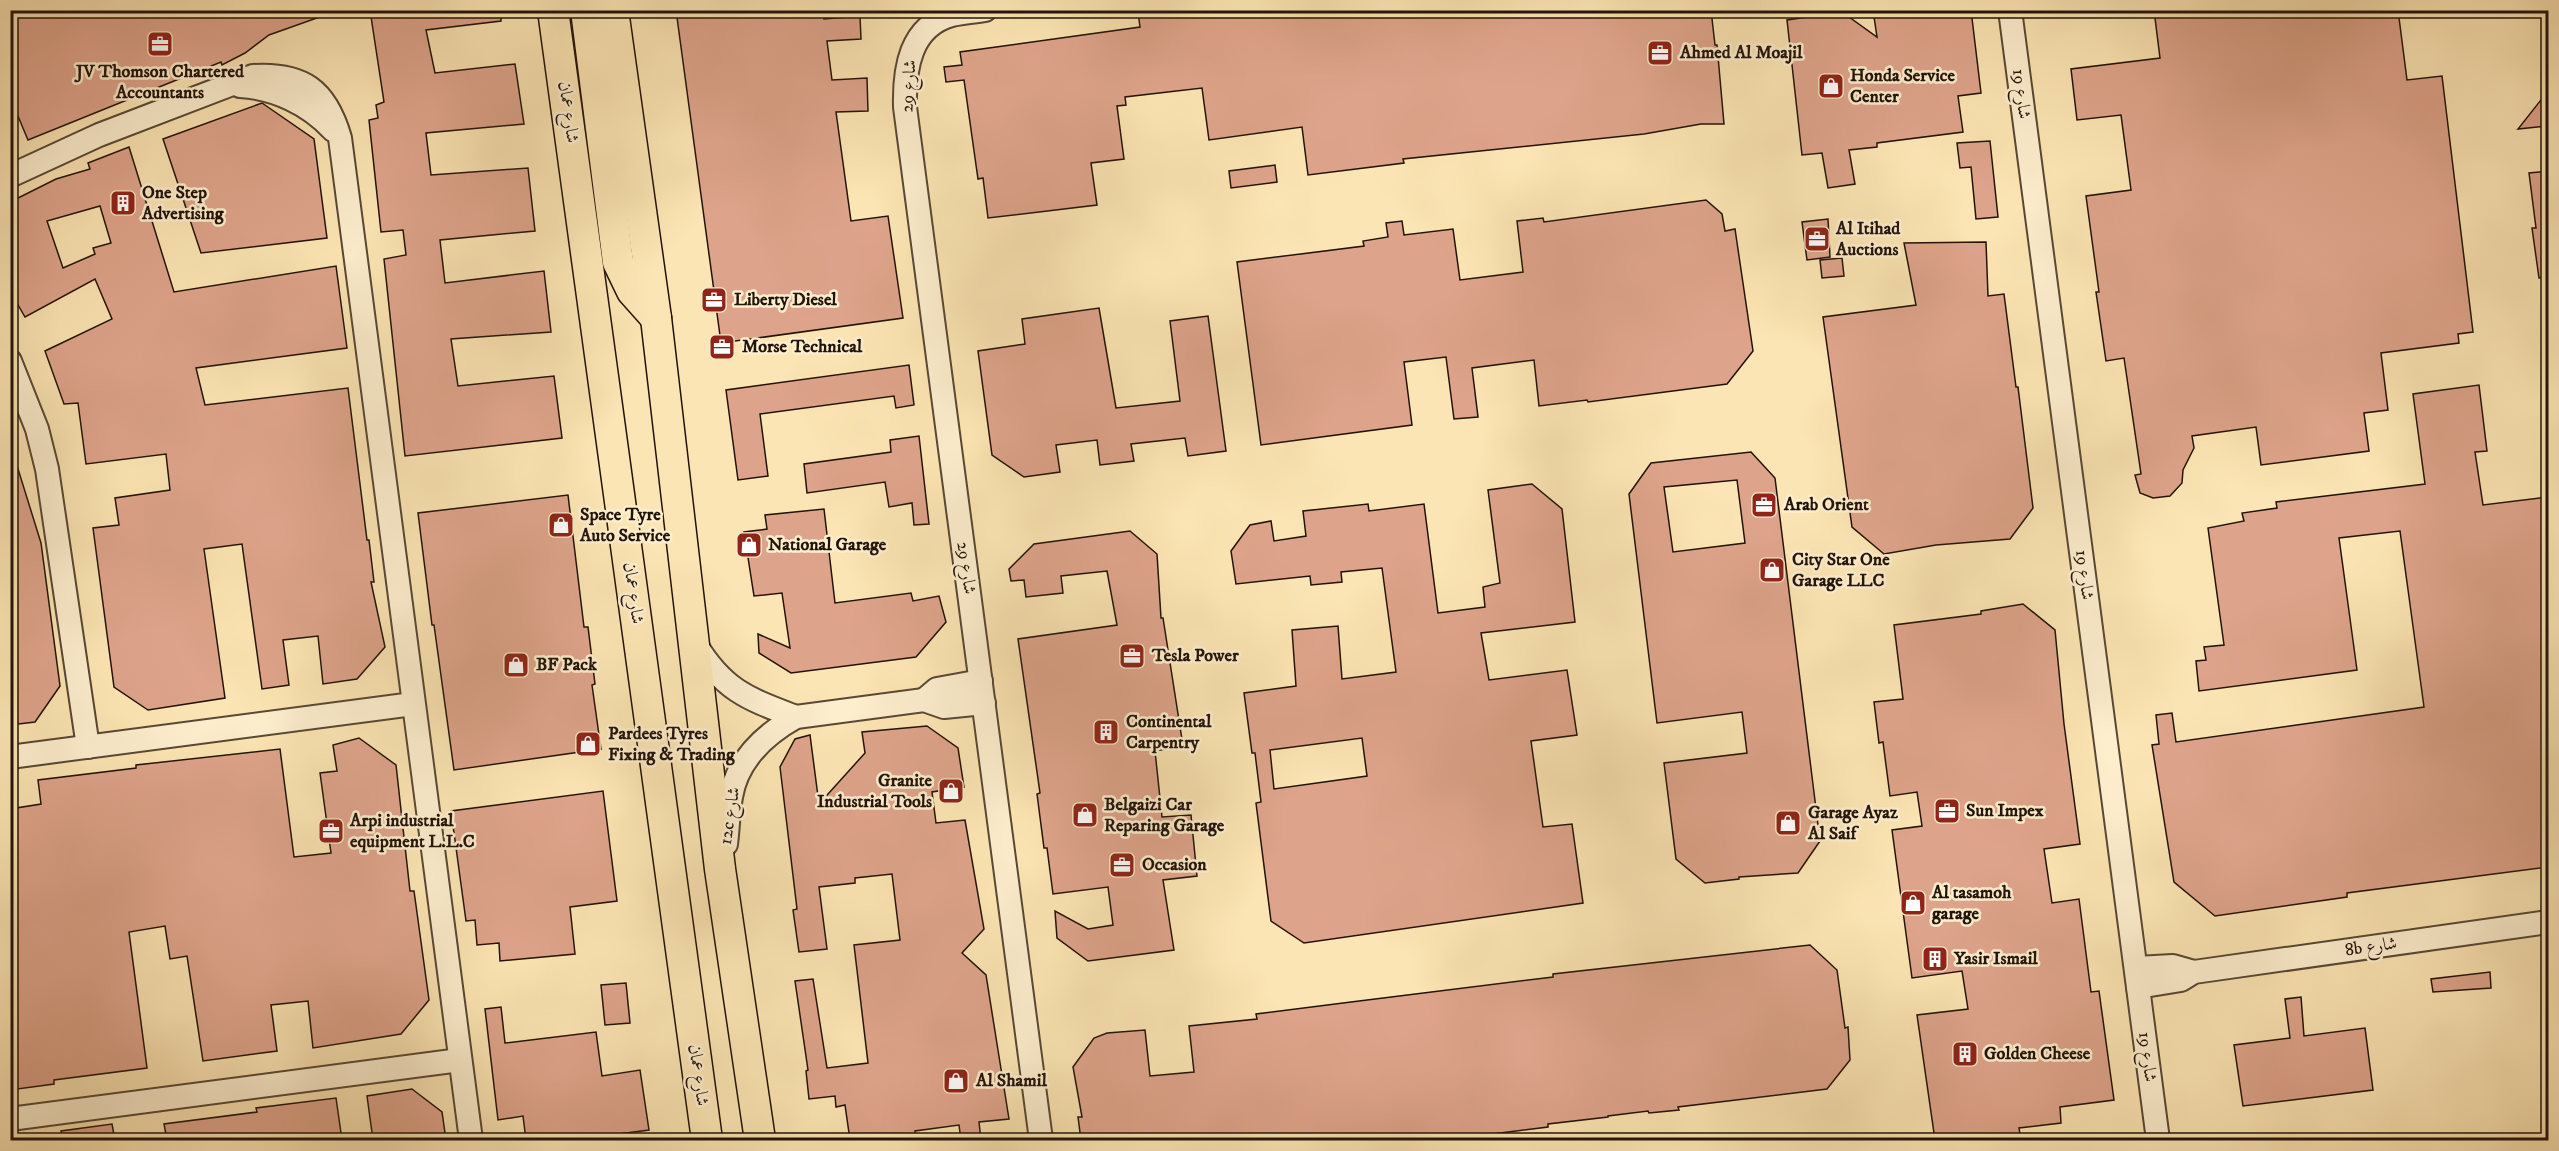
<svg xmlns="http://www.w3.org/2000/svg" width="2559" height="1151" viewBox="0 0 2559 1151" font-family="'IM FELL DW Pica',Amiri,serif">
  <rect width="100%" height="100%" fill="#fce5b4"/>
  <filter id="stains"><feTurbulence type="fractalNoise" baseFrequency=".00333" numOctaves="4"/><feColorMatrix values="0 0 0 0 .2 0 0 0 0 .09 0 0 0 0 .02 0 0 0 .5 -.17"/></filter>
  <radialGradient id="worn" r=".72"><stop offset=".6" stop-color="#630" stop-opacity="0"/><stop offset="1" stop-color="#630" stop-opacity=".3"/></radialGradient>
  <g fill="#dea48b" stroke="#221309" stroke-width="1.5" fill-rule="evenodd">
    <polygon points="10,10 331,10 331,13 269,35 245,53 222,65 221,62 28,140 10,97"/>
    <polygon points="370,10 501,10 501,21 426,30 435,73 515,64 524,124 426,133 431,175 528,168 535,231 440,240 445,283 544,271 551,332 451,339 458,386 554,376 562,438 405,456 384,259 406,255 403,230 381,232 369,120 378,118 376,105 384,102"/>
    <polygon points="676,10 823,10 824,19 860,16 861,39 827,41 832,80 867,78 868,111 836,112 851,221 888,216 903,318 721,343"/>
    <polygon points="1153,10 1711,10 1715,45 1717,45 1724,124 1701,124 1644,134 1403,159 1404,163 1308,175 1302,127 1209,140 1202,88 1125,97 1126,105 1117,106 1124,159 1091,163 1097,205 988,218 983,178 978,179 964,80 946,82 944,67 962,65 960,52 1140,27 1138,12"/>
    <polygon points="1873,10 1971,10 1981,93 1958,96 1963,132 1877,143 1877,147 1849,150 1855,184 1828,188 1822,153 1802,155 1787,20 1842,12 1877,37"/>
    <polygon points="2154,10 2398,10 2407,80 2442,76 2473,332 2458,334 2459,343 2381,353 2388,410 2364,413 2369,451 2261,465 2256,427 2192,436 2194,448 2183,470 2182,483 2170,496 2153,498 2140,493 2135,475 2141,474 2124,358 2106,361 2096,292 2099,292 2086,196 2131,190 2121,115 2077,120 2071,69 2160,58"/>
    <polygon points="2548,91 2548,126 2518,129"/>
    <polygon points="262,103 314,139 327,238 201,253 163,139"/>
    <polygon points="1990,141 1998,217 1976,219 1971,167 1960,168 1957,143"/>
    <path d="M129,147L174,292L336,266L347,348L196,368L205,405L348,388L367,540H369L374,582H371L385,647L357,679L323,684L318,636L283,640L289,685L262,689L242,544L204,549L225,698L148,710L114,687L93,528L119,525L115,498L170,490L166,454L86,464L78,403L64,404L45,351L112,319L95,279L25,317L10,291V202L56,179L90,169L88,163ZM100,206L111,243L93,248L95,254L63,268L47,221Z"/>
    <polygon points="1275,165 1277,182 1231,188 1229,171"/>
    <polygon points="2548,171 2548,277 2539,278 2532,228 2536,228 2529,173"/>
    <polygon points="1706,200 1722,214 1725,231 1735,229 1753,351 1727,384 1588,402 1587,400 1539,406 1534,360 1472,368 1478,417 1454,419 1446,357 1404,362 1412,425 1261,445 1237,262 1364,246 1363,241 1388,237 1386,223 1402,221 1404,235 1453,229 1460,280 1523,272 1517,221 1543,218 1544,222"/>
    <polygon points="1828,219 1830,257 1807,260 1802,222"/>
    <polygon points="1986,242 1988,296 2004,294 2016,387 2018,387 2033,508 2010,539 1936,545 1884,554 1852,527 1823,317 1916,305 1904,243"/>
    <polygon points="1842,258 1844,276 1822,278 1820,260"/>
    <polygon points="1099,308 1116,408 1180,401 1170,321 1208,316 1226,451 1188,456 1185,438 1131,444 1134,461 1100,465 1097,440 1056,445 1060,472 1024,477 992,455 978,351 1025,344 1022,319"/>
    <polygon points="909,365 914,405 896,408 894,396 760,414 768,476 738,480 726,390"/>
    <polygon points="2479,385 2487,451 2475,452 2483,505 2548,497 2548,867 2347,893 2347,897 2215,916 2174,882 2152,745 2159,744 2156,715 2172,713 2176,742 2424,707 2400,531 2339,538 2357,670 2199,691 2196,661 2206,660 2204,647 2224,645 2208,528 2244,521 2242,513 2277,508 2276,502 2425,484 2413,394"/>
    <polygon points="919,436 929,524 914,525 912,503 889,507 885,482 807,493 804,464 891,452 890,440"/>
    <path d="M1751,452L1775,478L1820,841L1798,873L1739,877V879L1705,883L1676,859L1664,763L1747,753L1742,712L1657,723L1629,494L1651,463ZM1737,480L1745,543L1673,552L1664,487Z"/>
    <polygon points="14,456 41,543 60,686 35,722 10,725 10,457"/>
    <path d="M1532,484L1562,509L1575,622L1481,633L1489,680L1567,670L1577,735L1531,741L1543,827L1572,824L1583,903L1304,943L1271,921L1256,803L1261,802L1255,753H1252L1244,693L1296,686L1292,630L1338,626L1342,679L1396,672L1382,568L1341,572L1342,582L1311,585L1310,576L1236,584L1231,551L1250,525L1271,521L1274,541L1306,536L1303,511L1368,504L1369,511L1424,504L1438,613L1485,607L1483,587L1500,583L1488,490ZM1362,738L1367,776L1274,789L1270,750Z"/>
    <polygon points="568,495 584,627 588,627 595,684 592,685 601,749 454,770 434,625 432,625 418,513"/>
    <polygon points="824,509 835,603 911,593 913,601 939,596 946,622 916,657 791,673 759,653 758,634 790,648 782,593 754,596 744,532 767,529 765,515"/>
    <polygon points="1130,531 1157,554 1161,618 1163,618 1183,746 1155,751 1162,817 1191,815 1197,876 1163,880 1174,950 1088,961 1057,938 1055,911 1088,929 1113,925 1108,887 1053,894 1047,848 1044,848 1037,794 1040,793 1018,639 1117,625 1107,571 1061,576 1063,593 1026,597 1024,580 1011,581 1009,569 1034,544"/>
    <polygon points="2023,604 2055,630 2064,724 2080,844 2044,849 2052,903 2079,899 2091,992 2099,991 2114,1100 2060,1107 2061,1123 2019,1128 2021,1140 1935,1140 1917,1015 1968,1009 1962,971 1912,978 1892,830 1922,826 1917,792 1890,796 1883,742 1879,743 1874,702 1903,699 1894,625 1981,614 1981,611"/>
    <polygon points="927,726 958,748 964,787 932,792 936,823 965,820 984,929 962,953 986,975 1009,1119 979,1122 981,1140 961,1140 959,1125 915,1131 916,1140 850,1140 845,1105 836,1107 835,1096 809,1099 806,1071 808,1070 795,981 813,979 827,1068 868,1063 854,945 900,940 892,874 855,878 855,883 819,887 827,949 799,952 793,910 797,909 780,767 795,739 810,735 819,804 865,753 862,732"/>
    <polygon points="359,738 396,765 410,891 414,891 429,1000 401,1034 313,1048 308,1001 271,1005 277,1051 203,1061 187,956 170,959 165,926 129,932 147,1068 54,1080 54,1084 10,1090 10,809 41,804 38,780 136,768 136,765 280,749 294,857 331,853 320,773 337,771 333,745"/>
    <polygon points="603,791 617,901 570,907 575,954 500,961 499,943 477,945 475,920 466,921 451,811"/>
    <polygon points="1810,945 1837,970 1845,1028 1848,1027 1850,1060 1827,1089 1678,1107 1679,1110 1649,1113 1648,1111 1608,1116 1608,1117 1548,1124 1548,1127 1445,1140 1081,1140 1078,1117 1082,1117 1073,1067 1094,1038 1107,1033 1145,1030 1150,1076 1194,1072 1189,1026 1257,1019 1256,1014 1351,1002 1553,977 1553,974"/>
    <polygon points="2490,972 2491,988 2433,992 2431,979"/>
    <polygon points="626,983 630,1023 605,1025 601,985"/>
    <polygon points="2301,997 2304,1036 2365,1028 2373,1090 2243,1106 2234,1045 2290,1038 2285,999"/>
    <polygon points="501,1007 505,1043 596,1032 602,1076 640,1070 649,1130 573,1140 526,1140 523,1116 498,1120 485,1009"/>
    <polygon points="412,1089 442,1112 446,1140 373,1140 367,1096"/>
    <polygon points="336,1098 342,1140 167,1140 164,1124 257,1112 256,1108"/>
    <polygon points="112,1124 115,1140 62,1140 61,1131"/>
  </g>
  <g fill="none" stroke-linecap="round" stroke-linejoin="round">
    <g stroke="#584834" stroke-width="26">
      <g id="minor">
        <path d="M985,10C974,12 963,12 952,15C910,26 904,69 905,107L1041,1140"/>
        <polyline points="2010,10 2158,1140"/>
        <path d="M240,86C275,88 309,104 333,130"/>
        <path d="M10,176L99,135L253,76C303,73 326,90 340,138L471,1140"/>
        <polyline points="10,361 37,429 47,469 88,747"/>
        <path d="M696,645C724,691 749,699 796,717"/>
        <polyline points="924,700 937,689 981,681"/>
        <polyline points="10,757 413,704"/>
        <path d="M726,844C728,829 728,813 731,797C737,760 764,735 796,717L924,700L944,707L984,703"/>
        <polyline points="2136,968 2173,966 2194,972"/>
        <polyline points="2138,987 2181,980 2194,972 2548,922"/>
        <polyline points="10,1119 460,1060"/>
      </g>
    </g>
    <g stroke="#221309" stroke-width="33">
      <g id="major">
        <polyline points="553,10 707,1140"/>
        <polyline points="586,10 618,262 632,291 656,318"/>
        <polyline points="613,10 656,318 720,869 760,1140"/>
      </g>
    </g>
    <use href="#minor" stroke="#fdeece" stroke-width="22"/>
    <use href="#major" stroke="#fce5b4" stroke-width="30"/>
  </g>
  <defs>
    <g id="office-square" transform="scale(1.35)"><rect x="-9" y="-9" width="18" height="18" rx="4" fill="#8f2418" stroke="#fdeece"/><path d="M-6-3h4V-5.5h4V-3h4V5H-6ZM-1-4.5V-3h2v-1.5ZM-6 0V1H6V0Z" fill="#fff"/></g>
    <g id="shop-square" transform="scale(1.35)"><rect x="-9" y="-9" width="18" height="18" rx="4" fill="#8f2418" stroke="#fdeece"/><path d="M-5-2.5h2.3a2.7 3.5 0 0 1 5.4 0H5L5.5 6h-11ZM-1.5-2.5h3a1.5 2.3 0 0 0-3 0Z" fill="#fff"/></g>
    <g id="building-square" transform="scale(1.35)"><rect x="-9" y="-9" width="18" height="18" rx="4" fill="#8f2418" stroke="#fdeece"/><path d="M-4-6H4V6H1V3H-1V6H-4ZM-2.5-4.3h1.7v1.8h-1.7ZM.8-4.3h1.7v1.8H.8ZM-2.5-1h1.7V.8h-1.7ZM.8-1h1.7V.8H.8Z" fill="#fff"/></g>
  </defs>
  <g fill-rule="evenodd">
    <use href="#office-square" x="160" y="44"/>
    <use href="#office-square" x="1660" y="53"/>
    <use href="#shop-square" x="1831" y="86"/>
    <use href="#building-square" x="123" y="203"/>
    <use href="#office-square" x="1817" y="239"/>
    <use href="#office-square" x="714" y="300"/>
    <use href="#office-square" x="722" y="347"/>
    <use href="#office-square" x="1764" y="505"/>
    <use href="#shop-square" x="561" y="525"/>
    <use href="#shop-square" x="749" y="545"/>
    <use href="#shop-square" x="1772" y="570"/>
    <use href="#office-square" x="1132" y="656"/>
    <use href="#shop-square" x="516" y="665"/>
    <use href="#building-square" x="1106" y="732"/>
    <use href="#shop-square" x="588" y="744"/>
    <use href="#shop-square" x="951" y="791"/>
    <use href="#office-square" x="1947" y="811"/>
    <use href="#shop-square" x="1085" y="815"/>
    <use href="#shop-square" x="1788" y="823"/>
    <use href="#office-square" x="331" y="831"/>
    <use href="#office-square" x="1122" y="865"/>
    <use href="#shop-square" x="1913" y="903"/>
    <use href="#building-square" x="1935" y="959"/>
    <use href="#building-square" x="1965" y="1054"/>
    <use href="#shop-square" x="956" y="1081"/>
  </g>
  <g text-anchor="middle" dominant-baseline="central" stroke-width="5" stroke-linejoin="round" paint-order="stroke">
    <g font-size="18" font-weight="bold" fill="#221309" stroke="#fdeece" text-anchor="start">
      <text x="1680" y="53">Ahmed Al Moajil</text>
      <text x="160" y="72" text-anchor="middle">JV Thomson Chartered<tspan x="160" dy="21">Accountants</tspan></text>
      <text x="1850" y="76">Honda Service<tspan x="1850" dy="21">Center</tspan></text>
      <text x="142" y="193">One Step<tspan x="142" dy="21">Advertising</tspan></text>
      <text x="1836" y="229">Al Itihad<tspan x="1836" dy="21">Auctions</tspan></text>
      <text x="734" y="300">Liberty Diesel</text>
      <text x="742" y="347">Morse Technical</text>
      <text x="1784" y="505">Arab Orient</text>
      <text x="580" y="515">Space Tyre<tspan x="580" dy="21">Auto Service</tspan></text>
      <text x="768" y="545">National Garage</text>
      <text x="1792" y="560">City Star One<tspan x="1792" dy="21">Garage LLC</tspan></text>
      <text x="1152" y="656">Tesla Power</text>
      <text x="536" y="665">BF Pack</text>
      <text x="1126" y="722">Continental<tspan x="1126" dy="21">Carpentry</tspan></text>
      <text x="608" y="734">Pardees Tyres<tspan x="608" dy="21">Fixing &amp; Trading</tspan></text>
      <text x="932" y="781" text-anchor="end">Granite<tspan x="932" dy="21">Industrial Tools</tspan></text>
      <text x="1104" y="805">Belgaizi Car<tspan x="1104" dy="21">Reparing Garage</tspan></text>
      <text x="1966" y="811">Sun Impex</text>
      <text x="1808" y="813">Garage Ayaz<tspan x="1808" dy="21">Al Saif</tspan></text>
      <text x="350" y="821">Arpi industrial<tspan x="350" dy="21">equipment L.L.C</tspan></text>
      <text x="1142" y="865">Occasion</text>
      <text x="1932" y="893">Al tasamoh<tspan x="1932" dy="21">garage</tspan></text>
      <text x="1954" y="959">Yasir Ismail</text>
      <text x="1984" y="1054">Golden Cheese</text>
      <text x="976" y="1081">Al Shamil</text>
    </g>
    <g font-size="18" fill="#221309" stroke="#fdeece">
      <text transform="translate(909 86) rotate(-86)">شارع 29</text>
      <text transform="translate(2021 94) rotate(83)">شارع 19</text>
      <text transform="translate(568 112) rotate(82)">شارع عمان</text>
      <text transform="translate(966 568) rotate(82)">شارع 29</text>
      <text transform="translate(2084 575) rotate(83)">شارع 19</text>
      <text transform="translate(633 593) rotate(82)">شارع عمان</text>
      <text transform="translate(730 816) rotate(-81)">12c شارع</text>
      <text transform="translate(2371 947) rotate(-8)">8b شارع</text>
      <text transform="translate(2147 1057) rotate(83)">شارع 19</text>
      <text transform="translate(698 1075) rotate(82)">شارع عمان</text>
    </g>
  </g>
  <rect width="2559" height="1151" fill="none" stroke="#fce5b4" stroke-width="36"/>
  <rect x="12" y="12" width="2535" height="1127" fill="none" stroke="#221309" stroke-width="3"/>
  <rect x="18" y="18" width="2523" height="1115" fill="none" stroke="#221309" stroke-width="1.5"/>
  <rect width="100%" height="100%" filter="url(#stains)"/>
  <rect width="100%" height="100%" fill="url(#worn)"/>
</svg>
